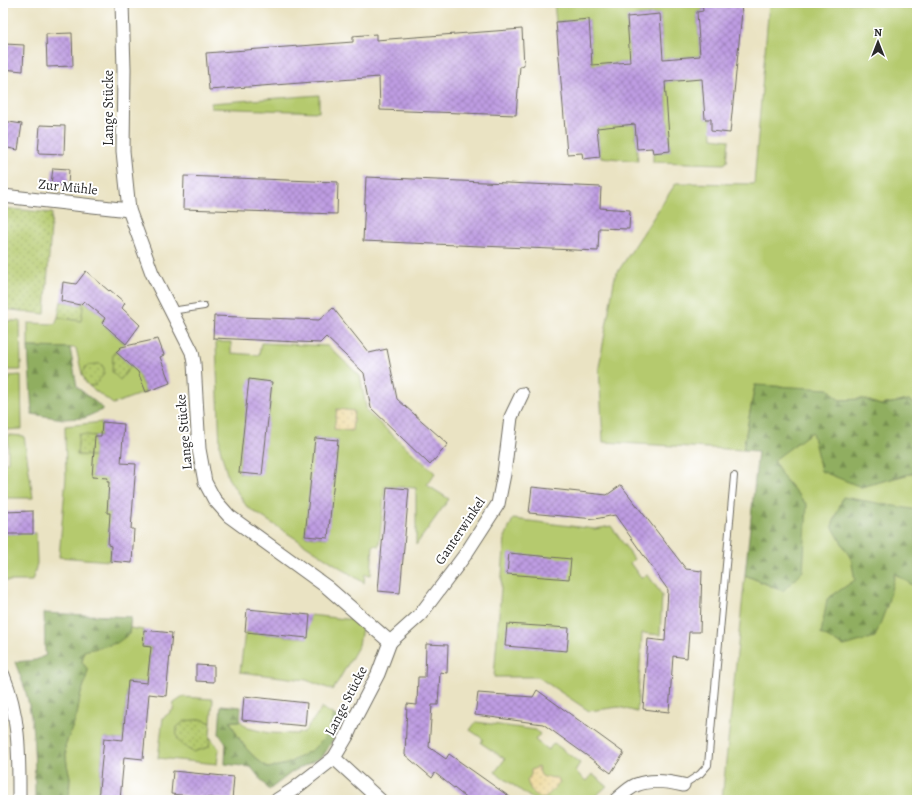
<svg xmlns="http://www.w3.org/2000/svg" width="920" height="803" viewBox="0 0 920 803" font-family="Alegreya,serif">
  <defs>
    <pattern id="forest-firs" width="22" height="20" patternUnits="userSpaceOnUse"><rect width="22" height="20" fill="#90ae61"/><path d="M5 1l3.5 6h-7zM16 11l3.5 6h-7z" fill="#768e50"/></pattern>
    <pattern id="sand-dots" width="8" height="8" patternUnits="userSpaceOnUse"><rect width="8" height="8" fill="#eeda9e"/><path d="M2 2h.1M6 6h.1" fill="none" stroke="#cb8" stroke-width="1.8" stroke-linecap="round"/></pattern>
    <pattern id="park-dots" width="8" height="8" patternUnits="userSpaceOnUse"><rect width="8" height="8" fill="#b5ca6e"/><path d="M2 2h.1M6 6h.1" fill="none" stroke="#93a45b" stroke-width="1.8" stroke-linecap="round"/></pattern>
    <pattern id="building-cross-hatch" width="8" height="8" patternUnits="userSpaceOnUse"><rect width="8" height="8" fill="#be9ce2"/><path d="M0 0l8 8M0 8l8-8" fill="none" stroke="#9b7fb7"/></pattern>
  </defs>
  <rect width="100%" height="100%" fill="#fff"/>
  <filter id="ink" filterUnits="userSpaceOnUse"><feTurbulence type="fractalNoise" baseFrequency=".025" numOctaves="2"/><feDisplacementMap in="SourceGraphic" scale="8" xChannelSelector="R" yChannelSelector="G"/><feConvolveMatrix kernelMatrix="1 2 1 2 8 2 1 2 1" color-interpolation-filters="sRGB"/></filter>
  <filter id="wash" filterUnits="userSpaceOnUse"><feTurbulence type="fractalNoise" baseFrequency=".012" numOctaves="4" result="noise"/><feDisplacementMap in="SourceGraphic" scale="16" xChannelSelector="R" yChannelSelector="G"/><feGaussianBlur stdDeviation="0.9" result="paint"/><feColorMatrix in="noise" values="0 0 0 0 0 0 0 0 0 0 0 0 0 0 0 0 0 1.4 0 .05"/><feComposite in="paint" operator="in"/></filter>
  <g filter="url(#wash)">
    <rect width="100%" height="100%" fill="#eae3c3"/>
    <g fill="#b5ca6e" stroke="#707a4c" fill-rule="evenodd">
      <polygon points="554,3 702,3 703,11 697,12 700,56 663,59 660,14 627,17 630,62 592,65 589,20 556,22"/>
      <polygon points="769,3 917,3 917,407 909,400 880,405 864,399 838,400 755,385 743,450 603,442 599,367 615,276 676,183 754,184"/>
      <polygon points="702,79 705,119 711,119 712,138 729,140 727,162 724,164 653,162 653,153 670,151 665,82"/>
      <polygon points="319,95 319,112 211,108 211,103"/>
      <polygon points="635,124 638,161 600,157 597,128"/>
      <polygon points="84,301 105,318 102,323 124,343 113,354 120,379 134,363 146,392 113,404 89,386 95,385 87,365 82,374 76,348 28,347 28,323 55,324 58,317 80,321"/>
      <polygon points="7,321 20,321 21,370 3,370 3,344 7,343"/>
      <path d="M216,342H231V353L259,355L261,343L328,346L360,376L367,412L435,473L427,485L449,499L416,545V488L385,486L379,546L373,545L371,575L365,574L364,583L247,507L228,478L220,448ZM250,379L272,382L261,475L239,473ZM316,438L338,440L327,538L305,536Z"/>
      <polygon points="21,375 22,429 3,430 3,403 7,403 7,381 9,381 9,376"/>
      <polygon points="102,422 101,436 79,435 77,455 94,456 92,477 108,478 107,482 109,482 107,513 110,513 108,545 111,546 110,561 59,557 66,477 65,426"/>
      <polygon points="812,431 861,487 917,472 917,800 722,800 745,575 783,591 807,505 782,476 773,460"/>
      <polygon points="8,435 24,436 33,498 3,498 3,463 8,462"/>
      <polygon points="513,519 595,529 611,526 634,559 630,563 641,578 648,575 662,595 660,635 642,633 637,712 619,707 589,711 538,677 494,677 505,537"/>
      <polygon points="36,533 37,564 32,581 3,581 3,534"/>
      <polygon points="310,615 354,620 362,628 359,645 333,690 306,680 240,672 245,632 307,638"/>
      <polygon points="130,628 144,630 143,646 151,647 147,683 128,681 123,740 104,738 98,800 69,800 70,777 67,765 65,746 77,715 80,697 85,682 88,670 82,662 84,650 100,648 129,634"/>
      <polygon points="183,697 213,699 211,723 201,719 209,747 210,737 219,749 217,764 158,758 163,718 173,710 174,703"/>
      <path d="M322,708L334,715L326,736L312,750L287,764L268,768C248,753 241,744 230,721H240L248,728L269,733L297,734L304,732Z"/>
      <polygon points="476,722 536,730 540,734 535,740 548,750 554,743 580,763 575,771 586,781 592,774 607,786 591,800 534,800 495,772 505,759 481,743 483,739 470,730"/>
    </g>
    <g fill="url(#forest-firs)" stroke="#5e6c46">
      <polygon points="28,347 70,348 77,387 104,409 84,418 63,419 32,414"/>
      <polygon points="755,385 829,389 839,400 864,399 880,405 909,400 917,407 917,472 861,487 821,471 812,432 774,460 782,476 807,505 803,571 783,591 745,575 758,451 743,450"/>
      <polygon points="843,497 917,510 917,588 895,574 887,606 875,637 844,646 821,634 827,599 855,580 851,559 832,526"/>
      <path d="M44,613L131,617L129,634L117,643L84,651L82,662L88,670L85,682L80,697L77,715L65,746L67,765L70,777L69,800H35C35,764 35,723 25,689C22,680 18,671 15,662L36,660L46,655L45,650Z"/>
      <path d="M221,705L241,707L240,721H230C241,744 248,753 268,768L287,764L312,750L326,736L334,715L339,718L333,740L323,756L292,772L269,790L251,767L225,764L226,744L219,734Z"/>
    </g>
    <g fill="url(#sand-dots)" stroke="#8c8264">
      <polygon points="337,409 354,411 352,431 334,429"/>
      <path d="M538,767L541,775L544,777L558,778L560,783L544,799C534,795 530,791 527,780L531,775V770Z"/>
    </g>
    <g fill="url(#park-dots)" stroke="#707a4c">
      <polygon points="3,208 52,213 45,314 3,309"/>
      <polygon points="61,301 80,305 84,301 81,321 58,317"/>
      <polygon points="116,352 131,366 120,380 112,372 113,354"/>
      <polygon points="97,364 101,364 104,368 104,374 95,385 89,386 86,383 82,374 87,365"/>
      <polygon points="79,434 95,436 94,456 77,455"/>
      <path d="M201,719L211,723L209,747L193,752C181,745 175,742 177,727L185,721Z"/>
    </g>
    <g id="blocks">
      <g fill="url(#building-cross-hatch)">
        <polygon points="702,3 741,7 742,12 730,133 711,131 711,119 705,119 702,79 665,82 670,151 653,153 652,148 637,149 635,124 597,128 600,157 583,159 582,153 567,154 556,22 589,19 592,65 630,62 627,17 660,14 663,59 700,56 697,12 703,11"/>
        <polygon points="522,29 524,65 520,66 516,115 380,110 379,77 209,90 206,53 353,42 353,36 376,34 376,40"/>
        <polygon points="72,33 73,66 47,67 46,34"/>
        <polygon points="5,44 24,45 23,71 3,69"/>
        <polygon points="3,121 22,124 18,150 3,147"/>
        <polygon points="40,125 65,126 64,154 38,153"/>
        <polygon points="53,168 69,169 68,186 51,184"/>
        <polygon points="184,176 338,182 337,214 183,209"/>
        <polygon points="366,177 601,187 600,208 630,210 629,229 599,228 598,251 363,241"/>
        <polygon points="86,271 109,291 110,290 125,303 122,308 140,325 126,344 102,323 105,318 84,301 80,305 61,301 63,282 76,284"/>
        <polygon points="333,308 369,353 387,349 397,399 448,444 430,465 371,408 364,373 326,337 320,343 213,338 214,316 319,320"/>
        <polygon points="158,339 164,355 160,357 170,383 146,392 138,372 116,352 121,347"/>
        <polygon points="249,379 272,382 262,475 239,473"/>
        <polygon points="102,422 124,424 121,463 136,464 131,529 134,529 132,563 110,561 111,546 108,545 110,513 107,513 109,482 107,482 108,478 92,477 95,436 101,436"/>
        <polygon points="315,438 338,440 328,538 305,536"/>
        <polygon points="621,485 686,569 702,571 700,632 689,632 687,658 673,656 669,712 643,709 648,639 665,641 668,590 615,515 595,519 529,513 532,487 607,495"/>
        <polygon points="387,487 409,489 400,593 378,591"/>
        <polygon points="33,511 33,534 3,534 3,512"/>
        <polygon points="509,553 571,559 569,579 507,574"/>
        <polygon points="247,609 310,615 308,638 245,632"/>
        <polygon points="507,624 569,628 567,651 505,646"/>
        <polygon points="144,630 172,633 166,696 149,694 143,759 124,757 120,800 98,800 104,738 123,740 128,681 147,683 151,647 143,646"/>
        <polygon points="426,644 448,645 447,673 440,672 438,705 432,705 429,747 446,759 449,754 514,800 469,800 435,773 432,778 405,755 407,704 417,705 418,677 425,677"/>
        <polygon points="196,665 214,666 214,682 196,681"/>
        <polygon points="537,690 624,753 611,773 543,724 475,715 478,693 533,697"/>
        <polygon points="244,696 307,703 305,726 242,720"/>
        <polygon points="173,771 234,777 232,800 171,794"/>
      </g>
    </g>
  </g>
  <g filter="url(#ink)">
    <use href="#blocks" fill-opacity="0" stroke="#6e6b60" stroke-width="1"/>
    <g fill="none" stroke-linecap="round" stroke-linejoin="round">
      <g stroke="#6e6b60" stroke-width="8">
        <g id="lane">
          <polyline points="171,311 204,306"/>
          <polyline points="683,785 700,774 708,765 734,476"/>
        </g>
      </g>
      <g stroke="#6e6b60" stroke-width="15">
        <g id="street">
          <polyline points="122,3 124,69 123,151 129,210 152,273 192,352 194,363 199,449 205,482 214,499 229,516 327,587 390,642 378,674 354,720 347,736 334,758 380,800"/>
          <polyline points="3,196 129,210"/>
          <polyline points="390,642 420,615 465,555 498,504 504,474 511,417 522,394"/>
          <path d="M3,675C20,717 19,756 19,800"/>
          <polyline points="277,800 294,789 334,758"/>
          <path d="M616,800C622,795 629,788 636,785C651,779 667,781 683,785"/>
        </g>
      </g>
      <use href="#lane" stroke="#fff" stroke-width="6"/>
      <use href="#street" stroke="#fff" stroke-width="13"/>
    </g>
  </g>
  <g text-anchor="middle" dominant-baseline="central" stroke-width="4" stroke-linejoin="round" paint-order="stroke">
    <g font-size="14" fill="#2b2b2b" stroke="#fff">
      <text transform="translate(108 108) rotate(-90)">Lange Stücke</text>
      <text transform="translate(68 187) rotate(6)">Zur Mühle</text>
      <text transform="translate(184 432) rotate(-95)">Lange Stücke</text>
      <text transform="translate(460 531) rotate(-56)">Ganterwinkel</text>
      <text transform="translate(346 701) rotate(-63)">Lange Stücke</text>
    </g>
  </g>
  <rect width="920" height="803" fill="none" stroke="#fff" stroke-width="16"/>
  <g transform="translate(878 42)" stroke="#ffffff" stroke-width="3" paint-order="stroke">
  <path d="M0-3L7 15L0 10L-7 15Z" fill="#2b2b2b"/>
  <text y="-6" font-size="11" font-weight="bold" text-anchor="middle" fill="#2b2b2b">N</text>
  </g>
</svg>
